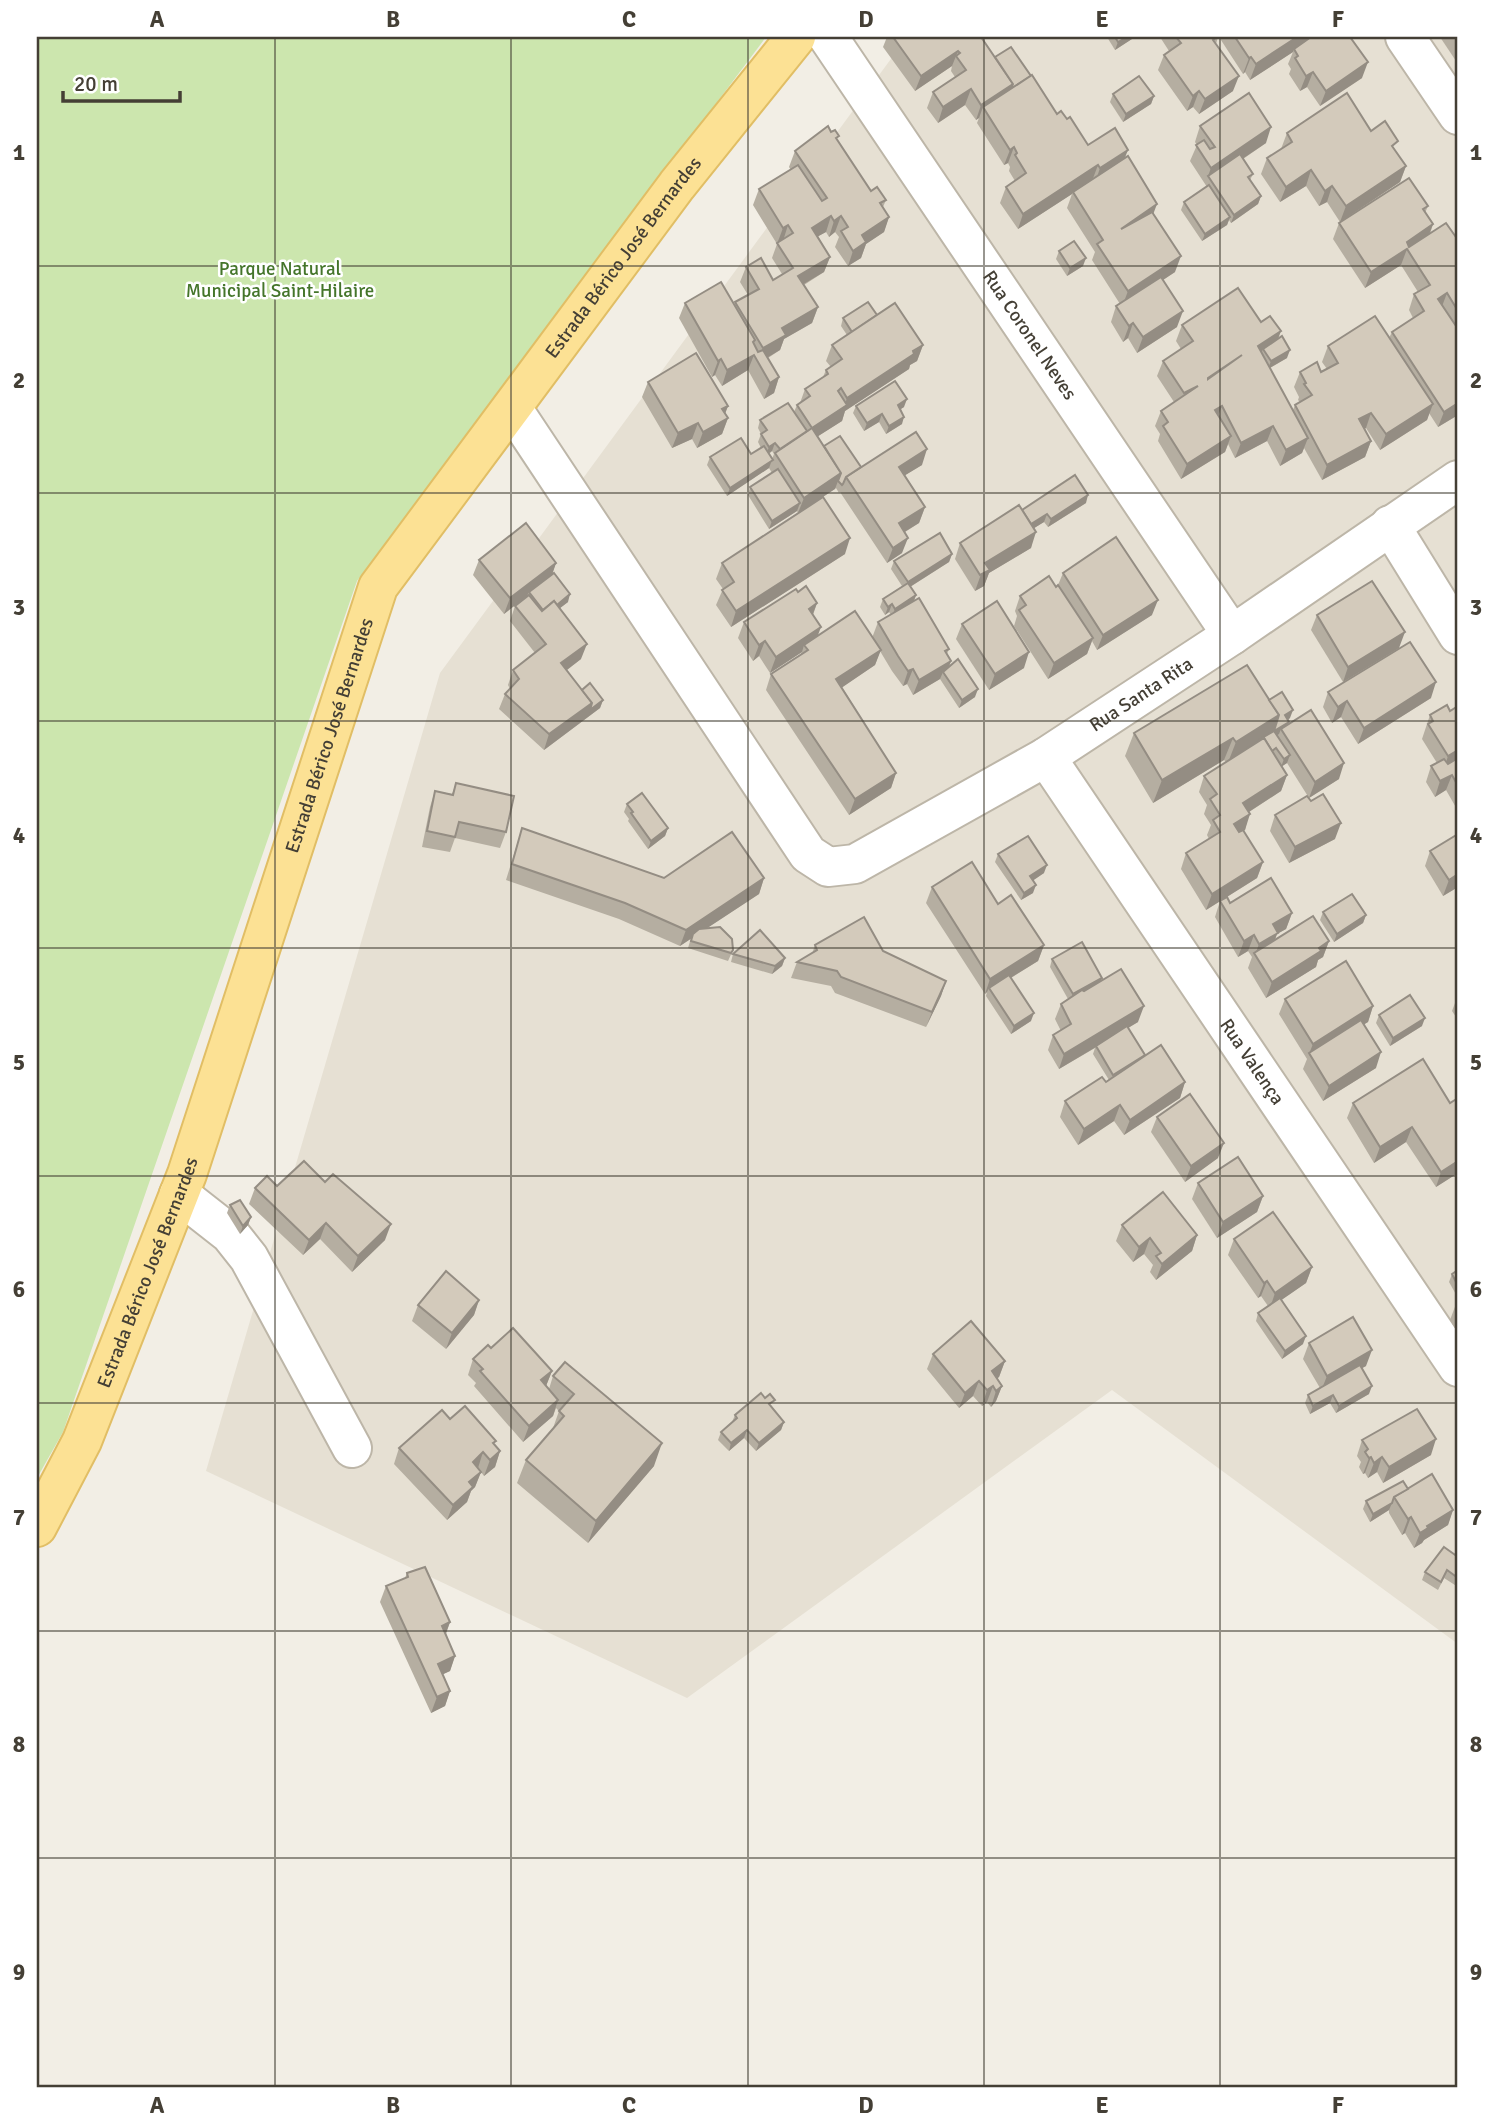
<svg xmlns="http://www.w3.org/2000/svg" width="1495" height="2124" viewBox="0 0 1495 2124" font-family="Signika,sans-serif">
  <rect width="100%" height="100%" fill="#f2eee5"/>
  <polygon fill="#e6e0d3" points="907,37 1458,37 1458,1644 1112,1390 687,1698 206,1471 440,673"/>
  <polygon fill="#cce6ae" points="37,37 766,37 357,581 63,1432 37,1478"/>
  <g fill="none" stroke-linecap="round" stroke-linejoin="round">
    <g stroke="#bdb6a8" stroke-width="42">
      <g id="minor">
        <path id="s1" d="M828,37L1232,635"/>
        <polyline points="1405,37 1458,115"/>
        <path id="s2" d="M512,408L808,854L828,867L855,864L1046,757L1232,635L1458,480"/>
        <polyline points="1390,525 1458,635"/>
        <path id="s3" d="M1046,757L1458,1367"/>
        <polyline points="179,1194 230,1234 249,1258 352,1448"/>
      </g>
    </g>
    <g stroke="#e1be65" stroke-width="42">
      <g id="major">
        <path id="s4" d="M37,1527L82,1441L187,1174L378,587L677,185L796,37"/>
      </g>
    </g>
    <use href="#minor" stroke="#fff" stroke-width="38"/>
    <use href="#major" stroke="#fce194" stroke-width="38"/>
  </g>
  <g fill="#b5aea1" fill-rule="evenodd">
    <polygon points="887,37 984,37 982,38 995,57 1057,114 1067,119 1088,145 1125,158 1153,214 1175,272 1163,280 1177,327 1137,353 1128,338 1123,342 1111,322 1116,306 1120,304 1092,260 1095,252 1067,208 1072,194 1018,229 1000,203 1006,187 1015,181 1009,171 1010,167 1008,163 1004,165 977,123 979,118 976,120 965,105 938,123 927,108 933,92 955,77 951,71 952,66 915,91 883,47"/>
    <polygon points="1107,37 1135,37 1115,50"/>
    <polygon points="1160,37 1218,37 1216,44 1233,91 1199,114 1193,107 1187,111 1158,70 1164,55 1169,51"/>
    <polygon points="1219,37 1350,37 1362,78 1320,106 1307,87 1300,91 1289,74 1291,69 1288,64 1293,52 1250,80 1245,72 1243,74"/>
    <polygon points="1440,37 1458,37 1458,64"/>
    <polygon points="1113,94 1154,96 1151,104 1123,122 1110,102"/>
    <polygon points="1200,126 1266,143 1243,159 1253,174 1250,180 1261,196 1258,204 1231,223 1229,220 1227,225 1202,241 1181,210 1184,202 1207,187 1190,161 1197,145 1195,142"/>
    <polygon points="1371,131 1395,150 1406,166 1400,182 1340,222 1327,202 1319,206 1306,186 1280,202 1261,174 1267,158 1281,149 1287,133"/>
    <polygon points="838,141 871,191 886,200 883,207 889,217 884,232 866,244 861,258 848,266 835,247 839,237 835,232 829,237 826,232 818,236 830,257 824,272 804,285 818,307 812,323 784,339 780,350 768,358 779,377 774,393 764,399 748,370 722,386 715,375 712,377 679,318 685,303 734,305 735,302 748,295 740,282 746,267 773,280 782,274 772,258 777,244 753,205 759,189 791,170 789,167 795,151"/>
    <polygon points="1428,206 1425,213 1433,224 1430,234 1458,240 1458,415 1438,427 1429,413 1427,420 1380,450 1366,428 1364,429 1371,441 1365,457 1322,480 1304,448 1302,453 1280,466 1267,441 1235,458 1228,444 1225,452 1181,479 1158,441 1160,434 1155,426 1161,411 1174,402 1157,376 1163,361 1181,349 1176,341 1182,325 1261,322 1278,339 1287,358 1270,368 1293,410 1295,405 1300,402 1298,400 1299,397 1294,387 1300,372 1321,372 1327,369 1322,362 1328,346 1389,338 1392,332 1413,318 1409,310 1414,294 1418,292 1401,265 1365,288 1333,239 1339,223"/>
    <polygon points="1059,251 1083,266 1067,276 1056,259"/>
    <path d="M877,315L923,345L917,361L910,365L909,369L845,411L842,421L818,436L824,446L861,467L922,465L905,475L925,507L919,523L905,532L902,553L887,563L840,492L839,493L836,488L823,497L845,554L731,627L716,605L723,589L716,579L722,563L798,513L797,511L769,529L748,495L750,487L772,473L769,468L727,496L707,465L710,457L751,454L761,448L758,442L761,434L758,428L760,420L794,412L797,405L800,403L805,389L823,377L826,370L831,367L826,361L832,345L847,335L841,326L843,318ZM772,451L774,454L772,459L769,454Z"/>
    <polygon points="648,382 728,406 725,414 728,418 722,434 697,448 692,439 672,448 642,397"/>
    <polygon points="856,406 904,407 900,409 902,424 886,434 879,422 864,431 853,413"/>
    <polygon points="1086,503 1048,527 1044,522 1034,528 1031,548 989,573 984,586 975,591 955,559 960,543 1022,510"/>
    <polygon points="952,554 949,562 910,587 916,595 914,602 949,649 947,654 951,661 949,667 975,697 959,708 940,679 913,695 907,684 903,686 892,671 880,651 875,665 842,687 896,773 891,788 849,815 766,690 771,674 800,655 802,652 770,673 759,656 753,661 738,638 744,622 798,592 817,603 813,615 818,636 872,638 878,622 891,615 889,612 885,615 880,607 883,599 902,586 891,569 894,561"/>
    <polygon points="479,560 556,563 552,574 568,602 560,608 581,659 567,670 582,690 603,700 600,708 544,750 499,709 505,694 510,689 508,685 513,670 535,653 510,621 515,606 527,596 504,614 473,575"/>
    <polygon points="1063,573 1152,615 1097,650 1092,641 1087,654 1048,679 1014,626 1017,616 1015,611 1020,596 1056,587 1058,585"/>
    <polygon points="1317,615 1399,648 1343,682 1311,630"/>
    <polygon points="962,624 1024,668 989,690 956,639"/>
    <polygon points="1328,692 1431,698 1358,744 1341,717 1332,723 1323,707"/>
    <polygon points="1269,700 1290,718 1288,720 1288,725 1339,779 1309,798 1287,763 1282,766 1287,775 1281,791 1249,812 1245,830 1243,831 1263,862 1257,878 1206,910 1181,869 1186,853 1209,839 1207,835 1211,825 1204,814 1207,805 1199,792 1204,776 1226,762 1224,760 1153,803 1125,756 1134,733"/>
    <polygon points="1458,706 1458,811 1446,790 1435,797 1426,782 1431,766 1437,763 1422,739 1430,715 1450,711"/>
    <polygon points="456,783 506,832 500,848 455,838 450,852 422,847 430,807 435,791 452,794"/>
    <polygon points="627,804 668,828 665,836 648,849 628,821 629,819 624,812"/>
    <polygon points="1275,815 1335,839 1289,863 1270,831"/>
    <polygon points="522,828 664,878 764,878 759,894 707,928 733,950 728,961 688,948 691,938 680,946 619,919 506,880"/>
    <polygon points="1458,834 1458,887 1443,896 1425,866 1430,851"/>
    <polygon points="998,854 1044,873 1033,880 1033,893 1021,900 995,862"/>
    <polygon points="932,887 998,904 1044,945 1038,961 1011,978 1031,1021 1011,1034 986,996 987,992 985,994 926,903"/>
    <polygon points="1220,901 1292,913 1286,929 1277,934 1275,939 1329,941 1323,957 1318,960 1316,967 1266,998 1248,968 1252,957 1248,951 1238,957 1215,917"/>
    <polygon points="1323,912 1366,915 1363,923 1334,942 1320,920"/>
    <polygon points="815,945 883,951 946,981 941,996 926,1027 835,993 831,986 791,978 797,962 812,954"/>
    <polygon points="733,954 785,958 782,966 772,974 731,962"/>
    <polygon points="1052,959 1102,978 1100,982 1138,1022 1128,1028 1145,1055 1185,1082 1180,1098 1124,1135 1114,1121 1078,1145 1060,1117 1065,1101 1109,1080 1093,1054 1095,1048 1059,1069 1048,1050 1053,1035 1061,1031 1055,1019 1061,1004 1068,999 1050,967"/>
    <polygon points="1285,999 1373,1006 1368,1022 1364,1024 1376,1068 1323,1101 1303,1069 1307,1059 1279,1014"/>
    <polygon points="1458,1001 1458,1020 1452,1011 1455,1003"/>
    <polygon points="1379,1015 1422,1026 1390,1046 1376,1023"/>
    <polygon points="1458,1098 1458,1173 1436,1187 1406,1142 1374,1163 1347,1118 1353,1103 1450,1103"/>
    <polygon points="1157,1117 1218,1158 1185,1182 1151,1132"/>
    <polygon points="325,1182 385,1240 352,1272 320,1239 303,1255 249,1204 255,1188"/>
    <polygon points="1198,1183 1263,1196 1257,1212 1217,1238 1192,1199"/>
    <polygon points="230,1205 251,1217 248,1225 240,1234 227,1213"/>
    <polygon points="1122,1225 1197,1235 1192,1251 1156,1280 1150,1272 1153,1265 1144,1254 1133,1262 1116,1241"/>
    <polygon points="1234,1239 1312,1267 1306,1283 1281,1300 1303,1344 1282,1359 1256,1321 1258,1313 1268,1306 1261,1296 1258,1298 1228,1255"/>
    <polygon points="1458,1270 1458,1298 1449,1282 1452,1274"/>
    <polygon points="479,1300 474,1315 446,1349 412,1321 418,1305"/>
    <polygon points="1458,1303 1458,1333 1450,1320 1456,1304"/>
    <polygon points="1309,1343 1366,1366 1362,1368 1369,1394 1336,1413 1330,1403 1310,1414 1305,1403 1308,1395 1320,1388 1303,1359"/>
    <polygon points="491,1348 552,1371 546,1386 549,1389 553,1376 654,1466 588,1543 517,1483 526,1460 552,1431 559,1411 556,1408 553,1416 523,1442 474,1386 476,1383 468,1375 473,1359"/>
    <polygon points="933,1354 1005,1361 999,1377 997,1378 1002,1386 996,1401 991,1407 987,1402 982,1406 973,1396 959,1408 927,1369"/>
    <polygon points="772,1407 784,1422 781,1430 756,1451 744,1438 729,1451 718,1440 721,1432 732,1422 735,1415"/>
    <polygon points="450,1419 495,1445 500,1451 495,1467 484,1476 481,1472 475,1487 471,1491 467,1502 447,1520 394,1464 399,1448"/>
    <polygon points="1362,1440 1431,1455 1383,1483 1377,1472 1368,1478 1365,1473 1363,1474 1359,1467 1361,1462 1357,1456"/>
    <polygon points="1408,1489 1453,1510 1448,1525 1424,1540 1422,1543 1414,1548 1405,1533 1402,1535 1389,1513 1389,1510 1370,1522 1363,1509 1366,1501"/>
    <polygon points="1458,1557 1458,1587 1444,1578 1438,1590 1422,1580 1425,1572"/>
    <polygon points="407,1573 450,1622 446,1634 455,1656 450,1671 443,1674 450,1691 445,1706 431,1713 380,1602 386,1586 405,1578"/>
  </g>
  <g fill="#948d83">
    <polygon points="1127,37 1135,37 1115,50 1118,42"/>
    <polygon points="1297,37 1315,37 1294,49 1293,52 1250,80 1256,64"/>
    <polygon points="958,51 952,66 915,91 921,76"/>
    <polygon points="1251,57 1245,72 1243,74 1249,58"/>
    <polygon points="1368,62 1362,78 1320,106 1326,91"/>
    <polygon points="1313,72 1307,87 1300,91 1306,76"/>
    <polygon points="1239,76 1233,91 1199,114 1205,99"/>
    <polygon points="1013,84 1029,86 983,107 979,118 976,120 981,105"/>
    <polygon points="971,89 965,105 938,123 943,107"/>
    <polygon points="1199,91 1193,107 1187,111 1193,96"/>
    <polygon points="1154,96 1151,104 1123,122 1126,114"/>
    <polygon points="1271,127 1266,143 1211,180 1208,176 1211,168"/>
    <polygon points="1014,147 1008,163 1004,165 1010,150"/>
    <polygon points="1128,150 1122,165 1095,183 1100,168"/>
    <polygon points="1098,165 1092,181 1073,192 1072,194 1018,229 1023,214"/>
    <polygon points="1406,166 1400,182 1340,222 1346,206"/>
    <polygon points="1311,170 1306,186 1280,202 1286,187"/>
    <polygon points="1332,186 1327,202 1319,206 1325,191"/>
    <polygon points="1261,196 1258,204 1231,223 1234,215"/>
    <polygon points="1157,204 1151,220 1121,229"/>
    <polygon points="831,216 826,232 806,243 812,228"/>
    <polygon points="841,216 835,232 829,237 834,221"/>
    <polygon points="889,217 884,232 866,244 861,258 848,266 853,251 862,235"/>
    <polygon points="1230,217 1227,225 1202,241 1205,234"/>
    <polygon points="1433,224 1427,240 1407,249 1401,265 1365,288 1371,272 1407,242"/>
    <polygon points="788,225 783,241 777,244 783,228"/>
    <polygon points="1181,256 1175,272 1122,307 1128,291"/>
    <polygon points="830,257 824,272 792,291 798,276"/>
    <polygon points="1086,258 1083,266 1067,276 1070,268"/>
    <polygon points="1447,293 1441,309 1438,299"/>
    <polygon points="818,307 812,323 784,339 780,350 758,363 758,361 763,348 782,328"/>
    <polygon points="1183,311 1177,327 1137,353 1143,337"/>
    <polygon points="1133,323 1128,338 1123,342 1129,326"/>
    <polygon points="1281,331 1275,347 1263,349 1260,357 1258,346"/>
    <polygon points="923,345 917,361 910,365 909,369 845,411 842,421 779,461 782,453 812,428 844,407 847,398"/>
    <polygon points="1290,350 1287,358 1268,369 1271,361"/>
    <polygon points="754,355 748,370 722,386 727,370"/>
    <polygon points="721,359 715,375 712,377 718,361"/>
    <polygon points="779,377 774,393 764,399 770,383"/>
    <polygon points="907,399 904,407 895,413 898,405"/>
    <polygon points="1458,403 1458,415 1438,427 1444,412"/>
    <polygon points="1433,404 1427,420 1380,450 1386,434"/>
    <polygon points="728,406 722,421 728,418 722,434 697,448 703,432 722,409"/>
    <polygon points="1222,406 1216,421 1215,410"/>
    <polygon points="1371,413 1366,428 1353,435 1359,419"/>
    <polygon points="882,414 879,422 864,431 867,423"/>
    <polygon points="904,417 902,424 886,434 889,426"/>
    <polygon points="698,423 692,439 672,448 678,433"/>
    <polygon points="1273,426 1267,441 1235,458 1241,443"/>
    <polygon points="1231,436 1225,452 1181,479 1187,464"/>
    <polygon points="1308,438 1302,453 1280,466 1286,450"/>
    <polygon points="1371,441 1365,457 1322,480 1327,465"/>
    <polygon points="775,443 772,451 766,455 769,447"/>
    <polygon points="927,449 922,465 894,482 899,467"/>
    <polygon points="772,460 769,468 727,496 730,488"/>
    <polygon points="841,473 835,489 798,513 804,498"/>
    <polygon points="1088,495 1086,503 1048,527 1051,519"/>
    <polygon points="800,503 797,511 769,529 772,521"/>
    <polygon points="925,507 919,523 893,539 899,523"/>
    <polygon points="1047,514 1044,522 1023,535 1026,527"/>
    <polygon points="1036,532 1031,548 989,573 984,586 975,591 985,563"/>
    <polygon points="850,538 845,554 731,627 736,611"/>
    <polygon points="908,538 902,553 887,563 893,548"/>
    <polygon points="952,554 949,562 905,590 908,582"/>
    <polygon points="556,563 551,578 529,592 527,596 504,614 510,598"/>
    <polygon points="570,594 568,602 543,621 546,613"/>
    <polygon points="916,595 913,603 892,616 895,609"/>
    <polygon points="1158,600 1152,615 1097,650 1103,635"/>
    <polygon points="817,603 811,619 809,609"/>
    <polygon points="892,604 889,612 885,615 888,607"/>
    <polygon points="821,627 815,643 804,645 802,652 770,673 776,657"/>
    <polygon points="1405,632 1399,648 1343,682 1348,667"/>
    <polygon points="1093,638 1087,654 1048,679 1054,663"/>
    <polygon points="765,641 759,656 753,661 759,645"/>
    <polygon points="587,644 581,659 555,679 561,663"/>
    <polygon points="881,650 875,665 831,695 836,679"/>
    <polygon points="1029,652 1024,668 989,690 995,674"/>
    <polygon points="951,661 945,676 943,672 940,679 913,695 919,680"/>
    <polygon points="913,669 907,684 903,686 908,671"/>
    <polygon points="1436,682 1431,698 1358,744 1364,728"/>
    <polygon points="978,689 975,697 959,708 962,700"/>
    <polygon points="603,700 600,708 544,750 549,734 592,703"/>
    <polygon points="1347,701 1341,717 1332,723 1338,707"/>
    <polygon points="1293,710 1290,718 1282,723 1285,715"/>
    <polygon points="1279,715 1271,738 1227,765 1236,742"/>
    <polygon points="1289,722 1286,730 1281,729 1279,734 1271,739 1274,731"/>
    <polygon points="1233,738 1224,760 1153,803 1162,780"/>
    <polygon points="1458,750 1458,762 1443,772 1448,756"/>
    <polygon points="1290,755 1287,763 1281,767 1284,759"/>
    <polygon points="1344,763 1339,779 1309,798 1315,782"/>
    <polygon points="896,773 891,788 849,815 855,799"/>
    <polygon points="1287,775 1281,791 1238,819 1243,803"/>
    <polygon points="1452,775 1446,790 1435,797 1440,781"/>
    <polygon points="1250,814 1245,830 1229,839 1234,824"/>
    <polygon points="1341,823 1335,839 1289,863 1295,847"/>
    <polygon points="668,828 665,836 648,849 651,841"/>
    <polygon points="1263,862 1257,878 1206,910 1212,894"/>
    <polygon points="1047,865 1044,873 1028,884 1030,876"/>
    <polygon points="1458,874 1458,887 1443,896 1449,880"/>
    <polygon points="764,878 759,894 680,946 686,930"/>
    <polygon points="1036,885 1033,893 1021,900 1024,893"/>
    <polygon points="1292,913 1286,929 1277,934 1272,948 1255,955 1259,944 1273,924"/>
    <polygon points="1366,915 1363,923 1334,942 1337,934"/>
    <polygon points="1254,935 1248,951 1238,957 1244,941"/>
    <polygon points="1329,941 1323,957 1318,960 1316,967 1266,998 1272,982"/>
    <polygon points="1044,945 1038,961 991,990 989,988 987,992 985,994 990,979"/>
    <polygon points="785,958 782,966 772,974 775,966"/>
    <polygon points="1102,978 1099,986 1070,1002 1073,994"/>
    <polygon points="946,981 941,996 926,1027 932,1012"/>
    <polygon points="1144,1006 1138,1022 1059,1069 1064,1054"/>
    <polygon points="1373,1006 1368,1022 1311,1057 1309,1054 1313,1044"/>
    <polygon points="1034,1013 1031,1021 1011,1034 1014,1026"/>
    <polygon points="1425,1018 1422,1026 1390,1046 1393,1038"/>
    <polygon points="1381,1052 1376,1068 1323,1101 1329,1086"/>
    <polygon points="1185,1082 1180,1098 1124,1135 1130,1120"/>
    <polygon points="1120,1105 1114,1121 1078,1145 1084,1129"/>
    <polygon points="1412,1127 1406,1142 1374,1163 1380,1147"/>
    <polygon points="1224,1143 1218,1158 1185,1182 1191,1166"/>
    <polygon points="1458,1161 1458,1173 1436,1187 1441,1172"/>
    <polygon points="1263,1196 1257,1212 1217,1238 1223,1222"/>
    <polygon points="251,1217 248,1225 240,1234 243,1226"/>
    <polygon points="326,1223 320,1239 303,1255 309,1240"/>
    <polygon points="391,1224 385,1240 352,1272 358,1256"/>
    <polygon points="1197,1235 1192,1251 1156,1280 1162,1264"/>
    <polygon points="1150,1238 1144,1254 1133,1262 1139,1247"/>
    <polygon points="1312,1267 1306,1283 1270,1308 1275,1293"/>
    <polygon points="1267,1281 1261,1296 1258,1298 1264,1283"/>
    <polygon points="479,1300 474,1315 446,1349 452,1333"/>
    <polygon points="1306,1336 1303,1344 1282,1359 1285,1351"/>
    <polygon points="1372,1350 1366,1366 1321,1391 1327,1376"/>
    <polygon points="1005,1361 999,1377 986,1387 992,1371"/>
    <polygon points="552,1371 546,1386 541,1380"/>
    <polygon points="979,1381 973,1396 959,1408 965,1393"/>
    <polygon points="993,1386 987,1402 982,1406 987,1390"/>
    <polygon points="1002,1386 996,1401 991,1407 996,1391"/>
    <polygon points="1372,1386 1369,1394 1336,1413 1339,1406"/>
    <polygon points="1333,1395 1330,1403 1310,1414 1313,1406"/>
    <polygon points="558,1400 553,1416 523,1442 529,1426"/>
    <polygon points="784,1422 781,1430 756,1451 759,1443"/>
    <polygon points="747,1430 744,1438 729,1451 731,1443"/>
    <polygon points="1436,1439 1431,1455 1383,1483 1389,1467"/>
    <polygon points="662,1443 654,1466 588,1543 596,1521"/>
    <polygon points="500,1451 495,1467 484,1476 490,1460"/>
    <polygon points="483,1452 478,1468 473,1462"/>
    <polygon points="1371,1457 1365,1473 1363,1474 1369,1458"/>
    <polygon points="1382,1457 1377,1472 1368,1478 1374,1463"/>
    <polygon points="481,1472 475,1487 471,1491 467,1502 447,1520 453,1505 469,1482"/>
    <polygon points="1392,1503 1389,1510 1370,1522 1373,1514"/>
    <polygon points="1453,1510 1448,1525 1424,1540 1422,1543 1414,1548 1420,1533 1427,1526"/>
    <polygon points="1411,1517 1405,1533 1402,1535 1408,1519"/>
    <polygon points="450,1622 444,1638 442,1626"/>
    <polygon points="455,1656 450,1671 433,1679 438,1664"/>
    <polygon points="450,1691 445,1706 431,1713 437,1697"/>
  </g>
  <g fill="#d3cabb" stroke="#948d83" stroke-width="2" fill-rule="evenodd">
    <polygon points="893,37 981,37 1013,84 981,105 971,89 943,107 933,92 966,70 956,56 960,53 958,51 921,76"/>
    <polygon points="1115,37 1127,37 1118,42"/>
    <polygon points="1176,37 1217,37 1213,40 1239,76 1205,99 1199,91 1193,96 1164,55 1181,43"/>
    <polygon points="1235,37 1297,37 1256,64 1251,57 1249,58"/>
    <polygon points="1311,37 1350,37 1368,62 1326,91 1313,72 1306,76 1295,58 1298,56 1294,49"/>
    <polygon points="1011,47 1031,76 1011,89 1013,84 995,57"/>
    <polygon points="1032,75 1057,114 1061,111 1067,119 1070,117 1088,145 1115,128 1128,150 1100,168 1098,165 1023,214 1006,187 1026,173 1015,155 1017,153 1014,147 1010,150 983,107"/>
    <polygon points="1139,76 1154,96 1126,114 1113,94"/>
    <polygon points="1249,93 1271,127 1211,168 1196,145 1204,140 1210,149 1215,147 1200,126"/>
    <polygon points="1347,93 1371,131 1385,121 1398,141 1392,146 1406,166 1346,206 1332,186 1325,191 1311,170 1286,187 1267,158 1292,142 1287,133"/>
    <polygon points="828,126 831,132 835,130 839,136 836,138 871,191 877,187 886,200 880,203 889,217 862,235 866,242 853,251 841,231 848,227 841,216 834,221 831,216 812,228 830,257 798,276 818,307 782,328 786,335 763,348 735,302 759,289 746,267 761,258 773,280 793,268 777,243 793,233 788,225 783,228 759,189 798,165 822,201 827,198 795,151"/>
    <polygon points="1240,154 1253,174 1248,177 1261,196 1234,215 1208,176"/>
    <polygon points="1128,156 1157,204 1121,229 1152,212 1181,256 1128,291 1097,244 1103,240 1073,192"/>
    <polygon points="1409,178 1428,206 1423,209 1433,224 1407,242 1409,247 1446,223 1458,240 1458,311 1447,293 1438,299 1458,329 1458,354 1457,354 1458,356 1458,403 1444,412 1392,332 1424,311 1414,294 1430,285 1407,249 1371,272 1339,223"/>
    <polygon points="1209,185 1230,217 1205,234 1184,202"/>
    <polygon points="1074,241 1086,258 1070,268 1059,251"/>
    <polygon points="1161,277 1183,311 1143,337 1133,323 1129,326 1116,306"/>
    <polygon points="721,282 755,340 753,342 758,352 763,350 779,377 770,383 754,355 727,370 721,359 718,361 685,303"/>
    <path d="M1238,288L1261,322L1270,316L1281,331L1258,346L1308,438L1286,450L1273,426L1241,443L1222,406L1215,410L1231,436L1187,464L1163,426L1168,422L1161,411L1198,386L1184,393L1163,361L1193,341L1182,325ZM1242,355L1208,379V378Z"/>
    <polygon points="868,302 877,315 852,332 843,318"/>
    <polygon points="895,303 923,345 913,351 914,354 847,398 841,388 838,391 847,405 812,428 841,473 804,498 775,453 812,428 797,405 810,396 805,389 828,374 826,370 842,359 832,345"/>
    <polygon points="1375,316 1433,404 1386,434 1371,413 1359,419 1371,441 1327,465 1295,405 1312,395 1304,384 1306,383 1300,372 1317,362 1321,372 1338,363 1328,346"/>
    <polygon points="1282,336 1290,350 1271,361 1263,349"/>
    <polygon points="696,353 728,406 722,409 728,418 703,432 698,423 678,433 648,382"/>
    <polygon points="895,381 907,399 898,405 904,417 889,426 882,414 867,423 856,406"/>
    <polygon points="788,403 807,431 780,449 775,443 769,447 761,434 767,430 760,420"/>
    <polygon points="916,432 927,449 899,467 925,507 899,523 908,538 893,548 846,477"/>
    <polygon points="840,436 861,467 846,477 843,484 842,485 838,481 841,473 824,446"/>
    <polygon points="741,438 751,454 764,446 773,460 730,488 710,457"/>
    <polygon points="778,469 800,503 772,521 750,487"/>
    <polygon points="1075,475 1088,495 1051,519 1047,514 1031,524 1022,510"/>
    <polygon points="823,497 850,538 736,611 722,590 734,582 722,563"/>
    <polygon points="1019,505 1036,532 985,563 990,570 980,575 960,543"/>
    <polygon points="526,523 556,563 510,598 479,560"/>
    <polygon points="940,533 952,554 908,582 894,561"/>
    <polygon points="1116,537 1158,600 1103,635 1063,573"/>
    <polygon points="554,573 570,594 557,605 554,601 543,610 529,592"/>
    <polygon points="1049,576 1056,587 1058,585 1093,638 1054,663 1019,610 1026,605 1020,596"/>
    <polygon points="1372,581 1405,632 1348,667 1317,615"/>
    <polygon points="908,583 916,595 895,609 892,604 888,607 883,599"/>
    <polygon points="806,586 817,603 809,609 821,627 776,657 765,641 759,645 744,622 796,589 798,592"/>
    <polygon points="529,595 542,611 554,601 587,644 561,663 592,703 549,734 505,694 519,679 513,670 546,644 515,606"/>
    <polygon points="919,598 949,649 945,651 951,661 919,680 913,669 908,671 898,656 878,622"/>
    <polygon points="997,601 1029,652 995,674 962,624"/>
    <polygon points="855,611 881,650 836,679 896,773 855,799 771,674 808,650 804,645"/>
    <polygon points="1410,642 1436,682 1364,728 1347,701 1338,707 1328,692"/>
    <polygon points="958,659 978,689 962,700 943,672"/>
    <polygon points="1247,665 1279,715 1236,742 1233,738 1162,780 1134,733"/>
    <polygon points="590,683 603,700 590,710 592,703 582,690"/>
    <polygon points="1282,692 1293,710 1285,715 1289,722 1274,731 1279,715 1269,700"/>
    <polygon points="1447,705 1450,711 1458,706 1458,750 1448,756 1428,724 1433,721 1430,715"/>
    <polygon points="1311,710 1344,763 1315,782 1281,729"/>
    <polygon points="1274,731 1290,755 1284,759 1276,748 1272,751 1264,738 1262,738"/>
    <polygon points="1264,738 1287,775 1243,803 1250,814 1234,824 1239,832 1243,830 1263,862 1212,894 1186,853 1220,832 1213,820 1220,815 1210,799 1217,794 1204,776"/>
    <polygon points="1458,758 1458,786 1452,775 1440,781 1431,766 1444,759 1448,764"/>
    <polygon points="456,783 514,796 506,832 459,822 455,837 427,831 435,791 453,795"/>
    <polygon points="642,793 668,828 651,841 631,813 633,812 627,804"/>
    <polygon points="1323,794 1341,823 1295,847 1275,815 1307,796 1311,801"/>
    <polygon points="522,828 664,878 732,832 764,878 686,930 625,903 512,864"/>
    <polygon points="1458,834 1458,874 1449,880 1430,851"/>
    <polygon points="1028,836 1047,865 1030,876 1036,885 1024,893 998,854"/>
    <polygon points="972,862 998,904 1011,895 1044,945 990,979 932,887"/>
    <polygon points="1271,878 1292,913 1273,924 1278,933 1259,944 1254,935 1244,941 1220,901 1227,897 1230,903"/>
    <polygon points="1352,894 1366,915 1337,934 1323,912"/>
    <polygon points="1313,916 1329,941 1319,948 1321,951 1272,982 1254,953"/>
    <polygon points="864,917 883,951 946,981 932,1012 841,977 837,971 797,962 817,950 815,945"/>
    <polygon points="720,927 732,939 733,950 731,953 691,941 693,934 699,929"/>
    <polygon points="760,930 785,958 775,966 733,954"/>
    <polygon points="1082,942 1102,978 1073,994 1052,959"/>
    <polygon points="1346,961 1373,1006 1313,1044 1285,999"/>
    <polygon points="1121,969 1144,1006 1064,1054 1053,1035 1071,1024 1061,1004 1082,990 1084,991"/>
    <polygon points="1009,975 1034,1013 1014,1026 989,988"/>
    <polygon points="1410,995 1425,1018 1393,1038 1379,1015"/>
    <polygon points="1361,1020 1381,1052 1329,1086 1309,1053"/>
    <polygon points="1127,1026 1145,1055 1113,1075 1096,1046"/>
    <polygon points="1161,1045 1185,1082 1130,1120 1120,1105 1084,1129 1065,1101 1102,1077 1106,1082"/>
    <polygon points="1423,1059 1450,1103 1458,1098 1458,1161 1441,1172 1412,1127 1380,1147 1353,1103"/>
    <polygon points="1190,1094 1224,1143 1191,1166 1157,1117"/>
    <polygon points="1238,1157 1263,1196 1223,1222 1198,1183"/>
    <polygon points="304,1161 325,1182 333,1174 391,1224 358,1256 326,1223 309,1240 255,1188 267,1176 277,1186"/>
    <polygon points="1163,1192 1197,1235 1162,1264 1156,1256 1161,1253 1150,1238 1139,1247 1122,1225"/>
    <polygon points="240,1200 251,1217 243,1226 230,1205"/>
    <polygon points="1273,1212 1312,1267 1275,1293 1267,1281 1264,1283 1234,1239"/>
    <polygon points="1458,1270 1458,1286 1452,1274"/>
    <polygon points="446,1271 479,1300 452,1333 418,1305"/>
    <polygon points="1280,1298 1306,1336 1285,1351 1258,1313"/>
    <polygon points="1353,1317 1372,1350 1327,1376 1309,1343"/>
    <polygon points="971,1321 1005,1361 992,1371 1002,1386 996,1391 993,1386 987,1390 979,1381 965,1393 933,1354"/>
    <polygon points="513,1328 552,1371 541,1380 558,1400 529,1426 480,1371 483,1369 473,1359 488,1345 491,1348"/>
    <polygon points="565,1362 662,1443 596,1521 526,1460 564,1416 559,1411 574,1394 553,1376"/>
    <polygon points="1360,1365 1372,1386 1339,1406 1333,1395 1313,1406 1308,1395"/>
    <polygon points="761,1393 765,1398 770,1394 775,1400 769,1404 784,1422 759,1443 747,1430 731,1443 721,1432 737,1418 735,1415"/>
    <polygon points="465,1406 496,1441 493,1443 500,1451 490,1460 483,1452 473,1462 481,1472 469,1482 473,1487 453,1505 399,1448 442,1410 450,1419"/>
    <polygon points="1417,1409 1436,1439 1389,1467 1382,1457 1374,1463 1371,1457 1369,1458 1365,1452 1368,1449 1362,1440"/>
    <polygon points="1432,1474 1453,1510 1427,1526 1428,1528 1420,1533 1411,1517 1408,1519 1394,1497"/>
    <polygon points="1403,1481 1408,1489 1394,1497 1392,1503 1373,1514 1366,1501"/>
    <polygon points="1444,1547 1458,1557 1458,1578 1447,1570 1441,1582 1425,1572"/>
    <polygon points="425,1567 450,1622 442,1626 455,1656 438,1664 450,1691 437,1697 386,1586 408,1577 407,1573"/>
  </g>
  <path fill="none" stroke="#443f35" stroke-width="2" stroke-opacity="0.55" d="M275,37V2087M511,37V2087M748,37V2087M984,37V2087M1220,37V2087M37,266H1458M37,493H1458M37,721H1458M37,948H1458M37,1176H1458M37,1403H1458M37,1631H1458M37,1858H1458"/>
  <g text-anchor="middle" dominant-baseline="central" stroke-width="5" stroke-linejoin="round" paint-order="stroke">
    <g font-size="19" fill="#443f35" stroke="#fff">
      <text stroke="none"><textPath href="#s4" startOffset="1412">Estrada Bérico José Bernardes</textPath></text>
      <text stroke="none"><textPath href="#s1" startOffset="360">Rua Coronel Neves</textPath></text>
      <text stroke="none"><textPath href="#s2" startOffset="919">Rua Santa Rita</textPath></text>
      <text stroke="none"><textPath href="#s4" startOffset="845">Estrada Bérico José Bernardes</textPath></text>
      <text stroke="none"><textPath href="#s3" startOffset="368">Rua Valença</textPath></text>
      <text stroke="none"><textPath href="#s4" startOffset="278">Estrada Bérico José Bernardes</textPath></text>
    </g>
    <g font-size="19" fill="#44752a" stroke="#fff">
      <text x="280" y="269">Parque Natural<tspan x="280" dy="22">Municipal Saint-Hilaire</tspan></text>
    </g>
  </g>
  <rect width="1495" height="2124" fill="none" stroke="#ffffff" stroke-width="77"/>
  <path d="M63 91v10h117v-10" fill="none" stroke="#443f35" stroke-width="3.5"/>
  <text x="74" y="91" font-size="21" fill="#443f35" stroke="#ffffff" stroke-width="5" paint-order="stroke">20 m</text>
  <rect x="38" y="38" width="1418" height="2048" fill="none" stroke="#443f35" stroke-width="2.5"/>
  <g font-size="23" text-anchor="middle" font-weight="bold" fill="#443f35">
    <text x="157" y="27">A</text>
    <text x="393" y="27">B</text>
    <text x="629" y="27">C</text>
    <text x="866" y="27">D</text>
    <text x="1102" y="27">E</text>
    <text x="1338" y="27">F</text>
    <text x="19" y="160">1</text>
    <text x="1476" y="160">1</text>
    <text x="19" y="388">2</text>
    <text x="1476" y="388">2</text>
    <text x="19" y="615">3</text>
    <text x="1476" y="615">3</text>
    <text x="19" y="843">4</text>
    <text x="1476" y="843">4</text>
    <text x="19" y="1070">5</text>
    <text x="1476" y="1070">5</text>
    <text x="19" y="1297">6</text>
    <text x="1476" y="1297">6</text>
    <text x="19" y="1525">7</text>
    <text x="1476" y="1525">7</text>
    <text x="19" y="1752">8</text>
    <text x="1476" y="1752">8</text>
    <text x="19" y="1980">9</text>
    <text x="1476" y="1980">9</text>
    <text x="157" y="2113">A</text>
    <text x="393" y="2113">B</text>
    <text x="629" y="2113">C</text>
    <text x="866" y="2113">D</text>
    <text x="1102" y="2113">E</text>
    <text x="1338" y="2113">F</text>
  </g>
</svg>
